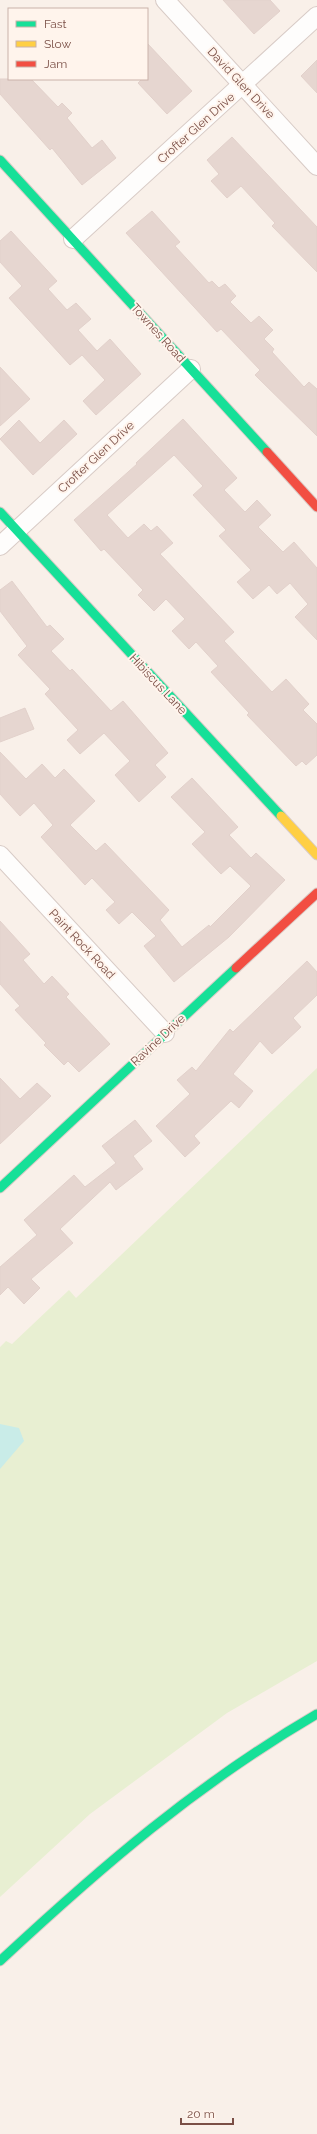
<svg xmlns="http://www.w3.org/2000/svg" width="317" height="2134" viewBox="0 0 317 2134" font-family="Raleway,sans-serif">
  <rect width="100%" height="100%" fill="#f9f0e9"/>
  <polygon fill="#e8efd2" points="317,1068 317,1661 227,1713 90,1814 0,1897 0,1347 6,1341 12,1344 69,1290 76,1298"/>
  <polygon fill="#c9ece8" points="0,1424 19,1428 24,1441 0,1469"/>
  <g fill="#e6d6d0" stroke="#e2d1cb">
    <polygon points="223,0 270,0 280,11 254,34"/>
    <polygon points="147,43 192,91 167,114 138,83 142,79 147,79"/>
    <polygon points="317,60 317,93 301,76"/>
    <polygon points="0,79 31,79 58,107 62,103 72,113 67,118 92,148 102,140 116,158 82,185 52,148 50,150 0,94"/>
    <polygon points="232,137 317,227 317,272 272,226 275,223 241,186 227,198 211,181 219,174 207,160"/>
    <polygon points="152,211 180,242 175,246 209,283 212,281 219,288 225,284 236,296 230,302 251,323 259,316 273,330 264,339 274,349 272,352 304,387 309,382 317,389 317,436 255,375 260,370 221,329 217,332 126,233"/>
    <polygon points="11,231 57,281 48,289 67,310 76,303 91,319 78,330 97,351 110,339 141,374 96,415 83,401 105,380 82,355 70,365 9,298 22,286 0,262 0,241"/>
    <polygon points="0,367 30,399 0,426"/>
    <polygon points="183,419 237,478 224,490 245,512 257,500 271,515 258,527 283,552 294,542 317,568 317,640 295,617 308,604 290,583 277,594 269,585 253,599 237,582 251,570 219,536 226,530 193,495 203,486 174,455 107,515 128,538 144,524 151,531 157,526 173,543 160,554 234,632 224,641 272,692 286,679 309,704 303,710 317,724 317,755 306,765 302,761 296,766 247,715 249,713 211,672 218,666 196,642 189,649 172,631 185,619 166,599 154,611 138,595 143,590 104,549 101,551 74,520 137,464 136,463"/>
    <polygon points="19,420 40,443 64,420 77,434 33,475 0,439"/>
    <polygon points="12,581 47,627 50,625 64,639 51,651 70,671 72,669 111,711 123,701 168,753 155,765 166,777 139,802 115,775 130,761 104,733 80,754 67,740 78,730 45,694 50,689 18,655 27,646 0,611 0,590"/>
    <polygon points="25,708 34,729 0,742 0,718"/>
    <polygon points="0,752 26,779 42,764 55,778 64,769 95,801 70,825 96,851 105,843 169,910 160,920 182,947 209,925 210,927 251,886 230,866 221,874 192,844 205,832 171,797 192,778 238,827 229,835 251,858 256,853 285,880 229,937 174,982 144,946 156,936 132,912 119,924 106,910 115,902 92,878 85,885 41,837 53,825 34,803 20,816 0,794"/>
    <polygon points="0,921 30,954 23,960 44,984 52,976 69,994 66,997 110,1044 79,1072 68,1061 64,1065 44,1045 46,1043 15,1010 20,1006 0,984"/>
    <polygon points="307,961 317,972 317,995 293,1018 301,1027 272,1054 260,1041 233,1074 253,1091 239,1108 231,1101 194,1136 200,1143 185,1157 156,1126 190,1094 177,1080 192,1067 196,1071 230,1029 233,1032"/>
    <polygon points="0,1078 20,1099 37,1083 51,1096 0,1144"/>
    <polygon points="135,1120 152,1141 133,1156 143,1169 116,1190 110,1182 60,1229 73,1243 31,1279 40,1288 24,1304 8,1287 0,1295 0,1267 37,1235 24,1220 74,1175 85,1187 116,1163 102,1146"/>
  </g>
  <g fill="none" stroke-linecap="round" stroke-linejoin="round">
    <g stroke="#d8cbc6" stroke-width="20">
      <g id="street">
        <polyline points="165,0 317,166"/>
        <polyline points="73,239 317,16"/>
        <polyline points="0,546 191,369"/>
        <polyline points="0,855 165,1033"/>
      </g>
    </g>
    <g stroke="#d9ccc7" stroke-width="11">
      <g id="fast">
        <polyline points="0,160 267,452"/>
        <polyline points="0,512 281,816"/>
        <polyline points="0,1188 236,968"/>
        <path d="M0,1961C101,1867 197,1784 317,1714"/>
      </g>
    </g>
    <g stroke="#d9ccc7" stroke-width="11">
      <polyline id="slow" points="281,816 317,855"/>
    </g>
    <g stroke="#d9ccc7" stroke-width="11">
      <g id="jam">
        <polyline points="267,452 317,507"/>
        <polyline points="236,968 317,893"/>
      </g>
    </g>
    <use href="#street" stroke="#fefdfc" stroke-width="18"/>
    <use href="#fast" stroke="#16e098" stroke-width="9"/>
    <use href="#slow" stroke="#ffcf43" stroke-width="9"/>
    <use href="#jam" stroke="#f24e42" stroke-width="9"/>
  </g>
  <g text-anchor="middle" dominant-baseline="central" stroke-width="4" stroke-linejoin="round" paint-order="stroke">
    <g font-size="12" fill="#7a4f46" stroke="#fff4ec">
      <text transform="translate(241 83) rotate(47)">David Glen Drive</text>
      <text transform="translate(196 128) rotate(-42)">Crofter Glen Drive</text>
      <text transform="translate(158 333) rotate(48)">Townes Road</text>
      <text transform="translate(96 457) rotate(-43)">Crofter Glen Drive</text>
      <text transform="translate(158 684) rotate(47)">Hibiscus Lane</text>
      <text transform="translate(82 944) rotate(47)">Paint Rock Road</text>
      <text transform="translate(158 1040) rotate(-43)">Ravine Drive</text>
    </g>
  </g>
  <rect x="8" y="8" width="140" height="72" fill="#fff4ec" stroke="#cab2aa"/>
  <rect x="16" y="21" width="20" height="6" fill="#16e098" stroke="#cab2aa"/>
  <text x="44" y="28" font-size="12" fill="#7a4f46">Fast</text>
  <rect x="16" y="41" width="20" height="6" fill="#ffcf43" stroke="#cab2aa"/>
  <text x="44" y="48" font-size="12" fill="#7a4f46">Slow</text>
  <rect x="16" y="61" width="20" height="6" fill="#f24e42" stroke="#cab2aa"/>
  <text x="44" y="68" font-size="12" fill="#7a4f46">Jam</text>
  <path d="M181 2118v6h52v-6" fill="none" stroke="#7a4f46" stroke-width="2"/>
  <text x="187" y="2118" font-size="12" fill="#7a4f46" stroke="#fff4ec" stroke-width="3" paint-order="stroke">20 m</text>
</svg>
